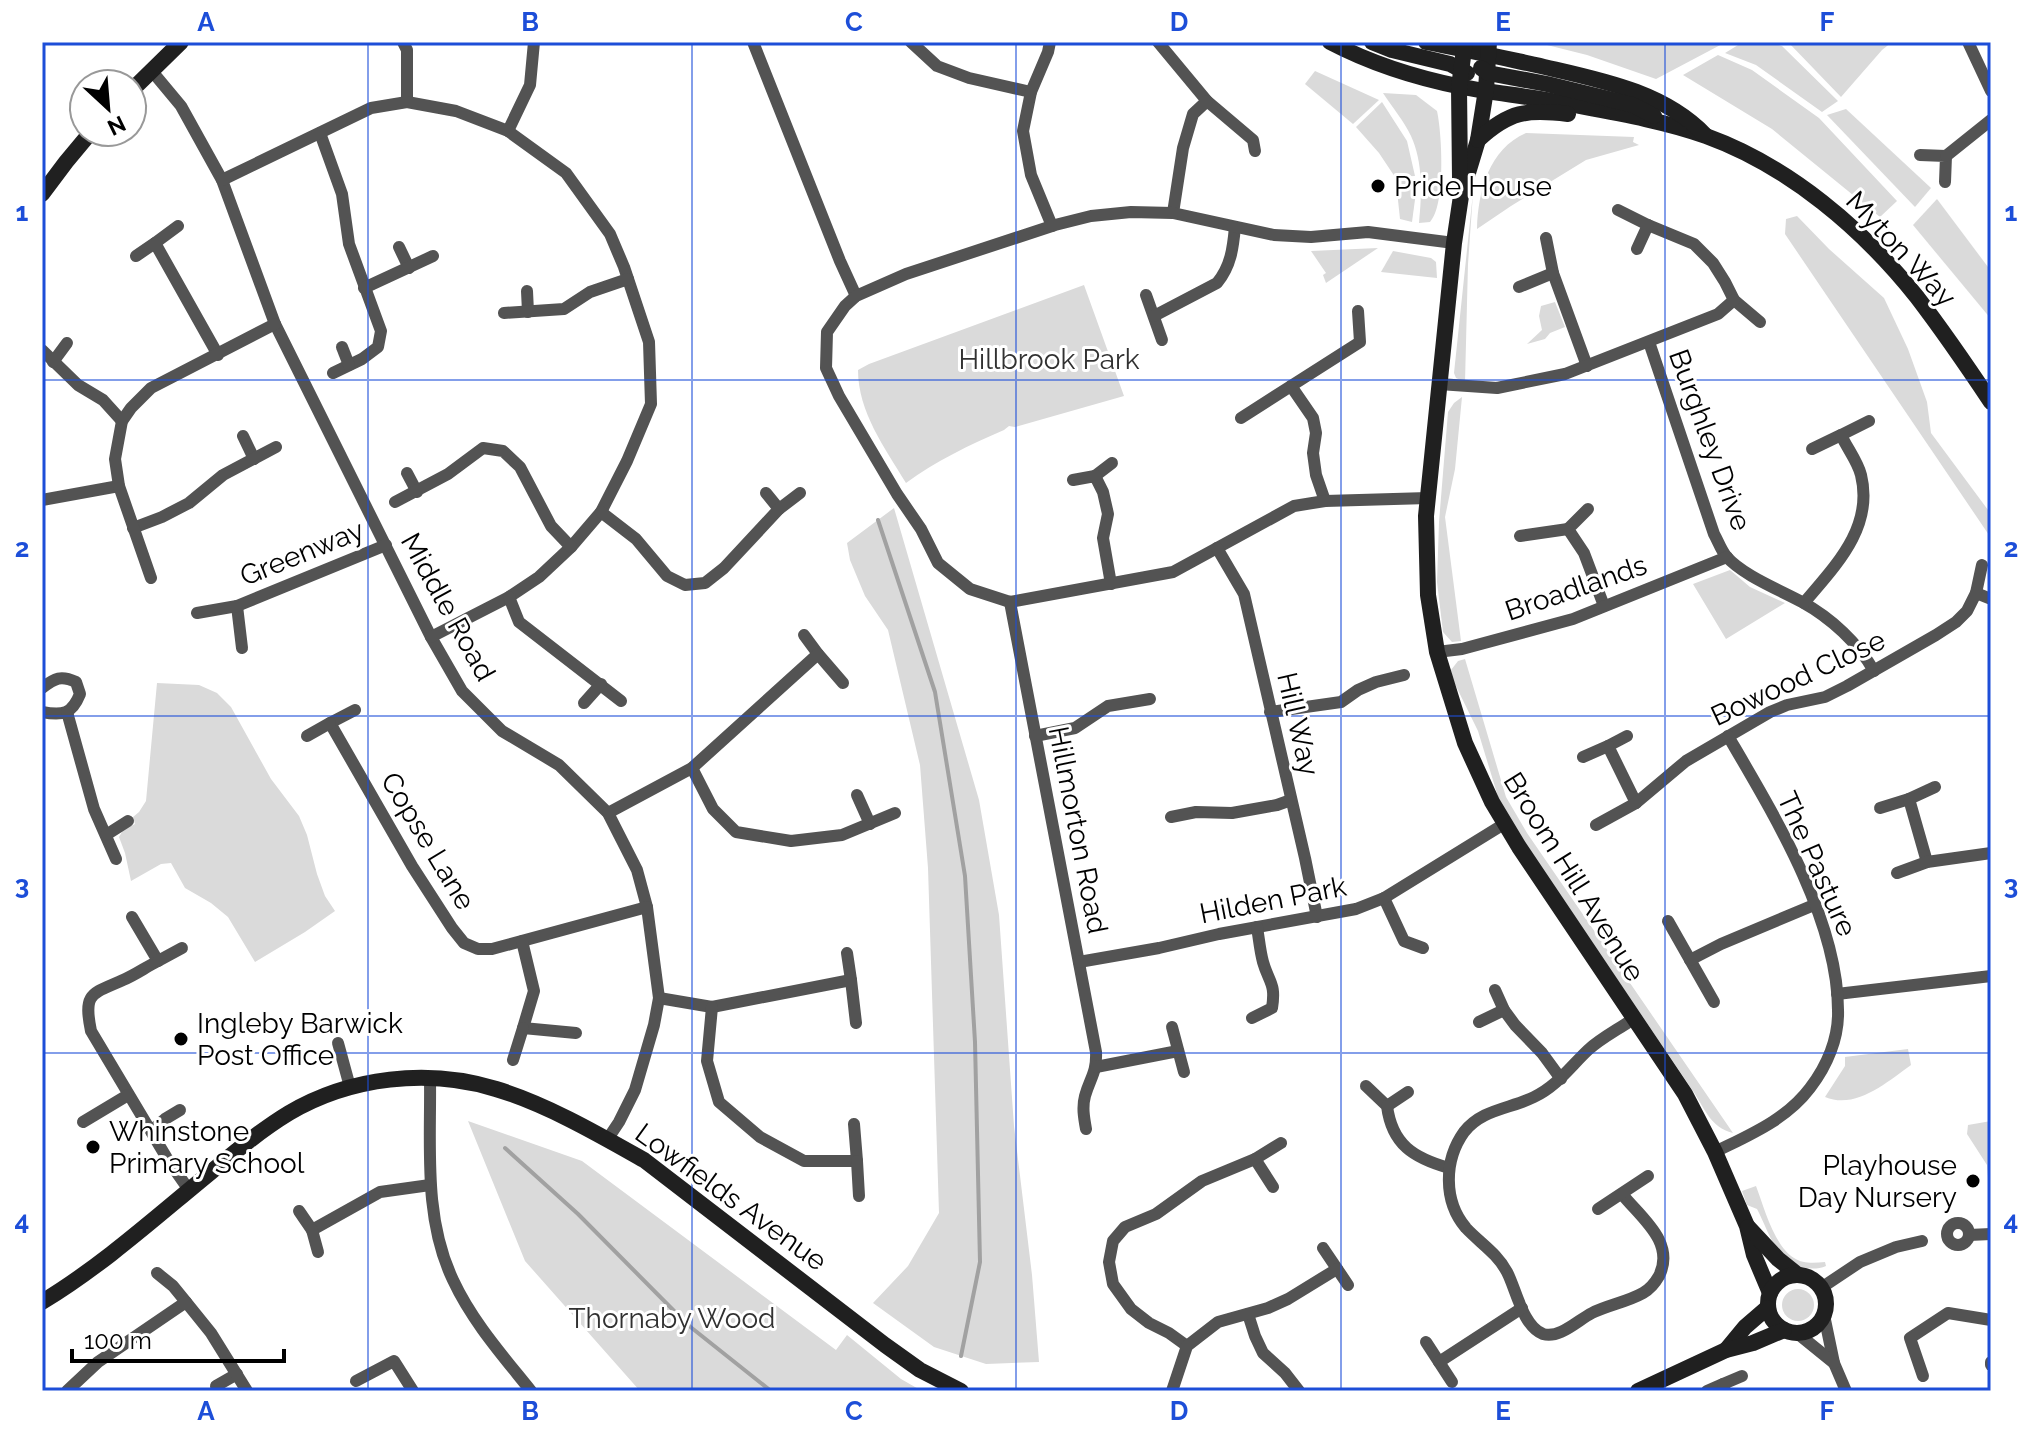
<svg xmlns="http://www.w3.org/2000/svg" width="2033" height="1433" viewBox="0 0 2033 1433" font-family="Raleway,sans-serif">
  <rect width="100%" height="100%" fill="#fff"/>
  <g fill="#dadada">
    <polygon points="1535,42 1726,42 1656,79 1587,55"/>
    <polygon points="1743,42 1768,42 1782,46 1838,101 1822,112 1756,65 1725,53"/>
    <polygon points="1788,42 1892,42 1882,50 1841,97"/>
    <polygon points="1718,55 1752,70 1819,118 1897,201 1880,217 1772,129 1683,75"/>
    <polygon points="1315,71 1379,100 1353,124 1305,84"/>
    <path d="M1383,93L1416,95L1437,111C1442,133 1446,206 1430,222L1419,223C1422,194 1423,162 1411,136C1404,121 1392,107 1383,93Z"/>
    <polygon points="1382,102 1407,141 1415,176 1395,177 1379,153 1356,127"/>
    <polygon points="1846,109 1931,188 1915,207 1827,115"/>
    <path d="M1526,133L1634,137L1633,142L1639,145L1586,160L1511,206L1477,229C1478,191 1489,149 1526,133Z"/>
    <polygon points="1416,180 1416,192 1412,222 1400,219 1396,181"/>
    <polygon points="1473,193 1468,264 1465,382 1456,378 1454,373"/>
    <polygon points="1937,199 1991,271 1991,319 1913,225"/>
    <polygon points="1797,216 1829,249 1884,298 1908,349 1927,402 1931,433 1991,514 1991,538 1785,234 1786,219"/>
    <polygon points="1378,248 1326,283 1323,275 1326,273 1311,251"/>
    <polygon points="1393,251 1431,258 1436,262 1437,278 1381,272"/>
    <path d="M1084,285L1124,396L1015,427L1009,426L1004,430C969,445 936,461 906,483C885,448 858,412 858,370L869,364Z"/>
    <polygon points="1555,302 1565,327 1550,333 1545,339 1527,344 1542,330 1539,316 1541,306"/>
    <polygon points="1462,397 1455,469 1445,517 1461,641 1452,642 1443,632 1437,582 1439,522 1448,412 1454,403"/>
    <polygon points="894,508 979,800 999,915 1014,1126 1032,1275 1039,1362 986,1364 934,1347 873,1303 908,1266 939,1213 928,868 920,765 888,630 865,596 850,560 847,543"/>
    <polygon points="1730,570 1750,587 1785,603 1726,639 1693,584"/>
    <path d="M1465,659L1506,797L1527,833L1733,1133C1710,1127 1705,1109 1693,1091L1527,846L1499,800L1478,731L1453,680L1451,670L1458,661Z"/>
    <polygon points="157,683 199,685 217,693 231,707 271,779 299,816 307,835 317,874 325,896 335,911 305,932 255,962 228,917 211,903 185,888 171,863 161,864 131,881 125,853 119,837 123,830 135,824 133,817 139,812 146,801"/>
    <path d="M1908,1049L1911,1065C1887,1082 1856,1110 1825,1097L1845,1066V1057Z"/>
    <polygon points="468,1121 582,1161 836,1350 847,1335 901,1379 922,1391 640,1391 525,1261"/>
    <polygon points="1991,1121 1991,1215 1987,1165 1967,1134 1968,1125"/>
    <path d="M1756,1186C1764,1207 1774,1246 1794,1258C1803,1264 1814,1263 1825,1262L1826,1266C1812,1272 1793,1267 1783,1256C1772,1246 1764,1222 1757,1209L1747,1205L1742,1191Z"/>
    <circle cx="1798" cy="1305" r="16"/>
  </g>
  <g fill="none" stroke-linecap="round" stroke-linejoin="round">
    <g stroke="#a1a1a1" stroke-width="4">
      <polyline points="878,520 935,692 965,876 975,1042 980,1262 961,1356"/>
      <polyline points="505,1148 578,1214 688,1325 771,1391"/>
    </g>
    <g stroke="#535353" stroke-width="12">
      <polyline points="403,42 407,50 407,102"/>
      <polyline points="753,42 840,261 856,296"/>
      <polyline points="911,42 937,66 969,78 1031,92"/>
      <polyline points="1050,42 1048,52 1031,92 1023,131 1031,175 1052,226"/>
      <polyline points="1158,42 1207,101 1253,140 1255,151"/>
      <polyline points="1968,42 1991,91"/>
      <polyline points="151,70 181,106 222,180 275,324 431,637 462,691 502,731 559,765 608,813 637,870 647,907 659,998 654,1025 635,1090 619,1122 607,1140"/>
      <polyline points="508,131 530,85 534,42"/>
      <polyline points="320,133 342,194 349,244 381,331 378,347 362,359 333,373"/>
      <polyline points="1920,155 1946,156 1945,182"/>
      <polyline points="1946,156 1991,120"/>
      <polyline points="222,180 371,108 407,102 456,111 508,131 566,173 610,234 624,267 649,342 651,404 627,461 601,512 571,547 539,577 509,597 431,637"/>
      <polyline points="1618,210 1648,225 1694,244 1713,263 1725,282 1734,300 1760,322"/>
      <polyline points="1173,213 1183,148 1193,114 1207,101"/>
      <polyline points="1546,238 1553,273 1587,366"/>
      <polyline points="155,243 178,226"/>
      <polyline points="399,247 409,268"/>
      <polyline points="1637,249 1648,225"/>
      <polyline points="136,256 155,243 218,355"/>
      <polyline points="1519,287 1553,273"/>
      <polyline points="364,288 433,256"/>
      <polyline points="527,291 528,312"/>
      <polyline points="1146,295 1162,340"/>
      <polyline points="504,313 564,309 590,292 628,279"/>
      <path d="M1154,316L1217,283C1231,266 1233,248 1235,227"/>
      <path d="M1649,342L1714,534C1718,541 1721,550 1726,556C1742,575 1780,590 1802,602C1831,618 1858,643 1874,671"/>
      <polyline points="342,347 349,365"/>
      <polyline points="42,350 78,385 103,400 122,421"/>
      <polyline points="53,362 67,343"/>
      <polyline points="1439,384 1497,388 1565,374 1718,314 1734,300"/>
      <polyline points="1291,386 1360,342 1358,311"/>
      <polyline points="1241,418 1291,386 1313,418 1316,433 1313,453 1316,475 1325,501"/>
      <polyline points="243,436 254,459"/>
      <polyline points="1812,449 1841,435"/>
      <polyline points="407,473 417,492"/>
      <polyline points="1095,476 1112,463"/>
      <polyline points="1073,480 1095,476 1103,492 1108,514 1103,538 1111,584"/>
      <polyline points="766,493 779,509"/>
      <polyline points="1428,498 1325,501 1294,506 1173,572 1010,602 970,589 938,563 921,529 897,494 839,396 826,368 827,332 845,306 856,296 906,274 1055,225 1091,216 1131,212 1173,213 1274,235 1311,237 1368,232 1454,243"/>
      <polyline points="42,500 119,486"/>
      <polyline points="395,502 448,474 483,448 503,451 520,467 551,526 571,547"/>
      <polyline points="1588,509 1568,529 1584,553 1604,606"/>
      <polyline points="601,512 636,539 667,576 685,585 705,583 724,568 779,509 800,493"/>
      <polyline points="133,528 162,517 189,503 223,475 276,447"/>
      <polyline points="1520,536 1568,529"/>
      <polyline points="1217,548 1244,594 1305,858 1317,917"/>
      <polyline points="151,578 119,486 115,459 122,421 131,408 151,388 275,324"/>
      <polyline points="1976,593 1991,599"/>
      <polyline points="509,597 519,622 621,701"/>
      <path d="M1010,602L1096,1052C1097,1073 1090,1078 1085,1096C1082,1107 1084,1118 1086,1129"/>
      <path d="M1804,603C1835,566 1874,528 1861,475C1858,462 1847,448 1841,435L1869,421"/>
      <polyline points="237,606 242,648"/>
      <polyline points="197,613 237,606 386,545"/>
      <polyline points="804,635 818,654"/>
      <polyline points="1437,652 1462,649 1573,619 1727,557"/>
      <path d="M42,688C55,678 61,675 76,682L80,694C72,714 63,716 42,712"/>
      <polyline points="584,703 601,684"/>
      <polyline points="355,710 330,723 412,866 452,928 464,943 478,949 492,949 647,907"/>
      <polyline points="67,712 94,809 116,859"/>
      <polyline points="1270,712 1341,702 1358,690 1376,682 1404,675"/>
      <polyline points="307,736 330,723"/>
      <polyline points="1035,736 1075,728 1108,706 1150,699"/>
      <polyline points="1627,736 1608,746 1636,803"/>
      <polyline points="1583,757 1608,746"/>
      <polyline points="692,768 713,809 736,832 791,841 842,835 895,813"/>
      <polyline points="857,795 870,824"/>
      <polyline points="1880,808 1909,799"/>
      <polyline points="608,813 692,768 818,654 843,683"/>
      <polyline points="1171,817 1196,812 1232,813 1277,805 1291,800"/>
      <polyline points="1596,825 1636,803 1686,761 1770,712 1787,705 1825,697 1847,686 1936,635 1956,622 1967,611 1976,593 1982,565"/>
      <polyline points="106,835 128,821"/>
      <polyline points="1927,862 1909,799 1935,787"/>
      <polyline points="1897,873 1927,862 1991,853"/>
      <polyline points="1384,898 1404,941 1423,948"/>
      <path d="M132,917L158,961C146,967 135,975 123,980C92,994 83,992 91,1031L168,1160L189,1190"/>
      <polyline points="1668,921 1714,1002"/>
      <polyline points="522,941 534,991 523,1028 576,1033"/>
      <polyline points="847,953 851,980"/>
      <polyline points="1690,960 1721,944 1814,905"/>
      <polyline points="158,961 182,948"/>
      <polyline points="1079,962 1159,948 1219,934 1356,909 1384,898 1504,824"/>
      <polyline points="1495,990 1504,1010 1515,1025 1542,1053 1561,1079"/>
      <polyline points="1837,994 1991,976"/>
      <polyline points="659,998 712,1007 851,980 856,1023"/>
      <polyline points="712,1007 707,1061 719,1102 760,1137 804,1161 857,1161 854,1124"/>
      <path d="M1252,1018L1272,1008C1276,983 1269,983 1263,962C1260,951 1259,939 1257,927"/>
      <polyline points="1479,1022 1504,1010"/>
      <polyline points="1172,1027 1184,1072"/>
      <polyline points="338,1043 350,1087"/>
      <polyline points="513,1060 523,1028"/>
      <polyline points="1096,1067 1178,1051"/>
      <path d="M430,1078C431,1145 423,1217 453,1280C472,1321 503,1356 531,1391"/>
      <path d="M1366,1086L1387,1106C1392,1145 1414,1158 1449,1168"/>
      <polyline points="1387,1106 1408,1092"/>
      <polyline points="83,1122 128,1095"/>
      <polyline points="151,1131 165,1119 180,1110"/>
      <path d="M1715,1152C1749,1135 1786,1120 1810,1088C1827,1066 1839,1038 1838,1010C1838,919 1773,813 1728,736"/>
      <polyline points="1255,1159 1273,1187"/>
      <polyline points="857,1161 859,1196"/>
      <path d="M1622,1194C1640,1217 1676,1242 1659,1276C1655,1283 1650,1289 1643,1293C1627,1302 1608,1305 1592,1313C1578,1320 1560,1339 1543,1334C1523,1327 1516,1289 1507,1272C1497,1253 1480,1243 1466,1228C1443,1201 1444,1160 1464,1132C1482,1109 1510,1109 1534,1097C1557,1086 1570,1067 1588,1050C1601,1038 1619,1029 1633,1019"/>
      <polyline points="1598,1209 1648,1176"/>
      <polyline points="299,1211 312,1230 380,1192 430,1185"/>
      <circle cx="1958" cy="1234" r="11"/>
      <polyline points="312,1230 318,1252"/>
      <polyline points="1969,1235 1991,1234"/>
      <polyline points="1323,1248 1348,1285"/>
      <polyline points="157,1273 173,1286 186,1302"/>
      <polyline points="1821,1288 1860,1262 1896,1247 1922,1241"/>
      <polyline points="1248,1314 1255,1336 1263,1353 1285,1373 1299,1391"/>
      <polyline points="1824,1315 1834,1363 1846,1391"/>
      <polyline points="1797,1333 1834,1363"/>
      <polyline points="1426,1342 1452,1382"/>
      <polyline points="1187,1346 1169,1333 1149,1323 1131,1309 1113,1284 1109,1262 1113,1241 1125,1227 1156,1214 1202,1181 1255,1159 1281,1143"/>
      <polyline points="1439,1362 1522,1308"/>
      <polyline points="1991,1362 1991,1365"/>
      <polyline points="1923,1376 1910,1338 1948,1313 1991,1320"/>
      <polyline points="356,1381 394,1361 413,1391"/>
      <polyline points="216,1386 237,1374"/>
      <polyline points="67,1391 98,1362 186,1302 211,1333 247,1391"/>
      <polyline points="1172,1391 1187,1346 1218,1322 1268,1308 1288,1299 1337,1269"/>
      <polyline points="1707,1391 1723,1384"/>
      <polyline points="1725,1391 1723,1384 1742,1376"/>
    </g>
    <g stroke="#202020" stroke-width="16">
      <path d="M1330,42C1370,63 1417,78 1462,87C1494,93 1526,96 1558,102C1605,111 1662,120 1706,136C1789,166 1863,229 1917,297C1943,331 1967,366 1991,402"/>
      <polyline points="1372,42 1392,50 1450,64 1467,73"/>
      <path d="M1426,42C1463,49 1499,57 1536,65C1595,79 1662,90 1705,135"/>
      <polyline points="1489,42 1486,90 1478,140 1461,196 1454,243 1426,516 1428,595 1437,652 1465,743 1492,802 1519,847 1685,1094 1715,1152 1747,1226 1754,1255 1770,1293"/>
      <polyline points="1481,68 1488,73 1547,84 1633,105 1654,116"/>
      <polyline points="132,90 181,42"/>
      <path d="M1478,140C1509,111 1527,109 1568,114"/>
      <polyline points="1460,179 1459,87 1465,42"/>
      <polyline points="42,194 66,162 91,132"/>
      <polyline points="1748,1227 1778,1259 1798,1275"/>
      <circle cx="1797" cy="1304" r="29"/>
      <path d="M42,1302C103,1265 156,1217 211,1172C236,1151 261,1130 289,1113C350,1077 428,1068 496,1089C546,1104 598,1134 644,1160L885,1345L920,1370L961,1391"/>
      <polyline points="1726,1350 1745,1327 1767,1308"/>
      <polyline points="1638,1391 1726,1350 1753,1343 1784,1330"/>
    </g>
  </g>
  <path fill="none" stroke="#1d4ed8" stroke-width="2" stroke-opacity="0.55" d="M368,42V1391M692,42V1391M1016,42V1391M1341,42V1391M1665,42V1391M42,380H1991M42,716H1991M42,1053H1991"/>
  <g fill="#000" stroke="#fff" stroke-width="3">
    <circle cx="1378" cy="186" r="8"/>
    <circle cx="181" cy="1039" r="8"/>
    <circle cx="93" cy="1147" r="8"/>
    <circle cx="1973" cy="1181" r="8"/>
  </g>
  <g text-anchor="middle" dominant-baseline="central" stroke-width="6" stroke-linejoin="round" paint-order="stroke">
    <g font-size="28" fill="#000" stroke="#fff" text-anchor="start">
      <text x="1394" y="186">Pride House</text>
      <text x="197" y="1023">Ingleby Barwick<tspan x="197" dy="32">Post Office</tspan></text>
      <text x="109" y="1131">Whinstone<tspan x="109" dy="32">Primary School</tspan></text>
      <text x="1957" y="1165" text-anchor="end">Playhouse<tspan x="1957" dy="32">Day Nursery</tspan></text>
    </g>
    <g font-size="28" fill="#000" stroke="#fff">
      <text transform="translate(1901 249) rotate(47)">Myton Way</text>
      <text transform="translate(1710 440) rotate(70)">Burghley Drive</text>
      <text transform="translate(302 553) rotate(-22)">Greenway</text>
      <text transform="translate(1576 588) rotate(-19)">Broadlands</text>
      <text transform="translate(448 607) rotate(61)">Middle Road</text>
      <text transform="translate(1798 678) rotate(-25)">Bowood Close</text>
      <text transform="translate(1298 724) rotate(77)">Hill Way</text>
      <text transform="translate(1078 830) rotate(79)">Hillmorton Road</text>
      <text transform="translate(428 841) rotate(59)">Copse Lane</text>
      <text transform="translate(1817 864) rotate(66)">The Pasture</text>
      <text transform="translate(1574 877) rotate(58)">Broom Hill Avenue</text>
      <text transform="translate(1273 900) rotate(-11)">Hilden Park</text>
      <text transform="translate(731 1197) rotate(36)">Lowfields Avenue</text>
    </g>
    <g font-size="28" fill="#313131" stroke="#fff">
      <text x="1049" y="359">Hillbrook Park</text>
      <text x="672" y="1318">Thornaby Wood</text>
    </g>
  </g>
  <rect width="2033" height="1433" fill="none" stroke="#ffffff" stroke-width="88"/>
  <g transform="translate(108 108) rotate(154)"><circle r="38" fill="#ffffff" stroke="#999999" stroke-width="2"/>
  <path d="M0-6L14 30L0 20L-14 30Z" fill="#000000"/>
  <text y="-12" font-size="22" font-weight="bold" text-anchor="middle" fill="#000000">N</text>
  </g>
  <path d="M72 1349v12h212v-12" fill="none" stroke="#000000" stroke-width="4"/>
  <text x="84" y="1349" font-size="24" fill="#000000" stroke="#ffffff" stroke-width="6" paint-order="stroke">100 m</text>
  <rect x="44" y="44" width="1945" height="1345" fill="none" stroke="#1d4ed8" stroke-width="3"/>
  <g font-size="26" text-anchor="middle" font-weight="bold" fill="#1d4ed8">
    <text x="206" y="31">A</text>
    <text x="530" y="31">B</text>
    <text x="854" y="31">C</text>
    <text x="1179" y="31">D</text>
    <text x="1503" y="31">E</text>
    <text x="1827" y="31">F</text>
    <text x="22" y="221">1</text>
    <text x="2011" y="221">1</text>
    <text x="22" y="557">2</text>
    <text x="2011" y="557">2</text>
    <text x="22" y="894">3</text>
    <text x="2011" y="894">3</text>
    <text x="22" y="1230">4</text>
    <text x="2011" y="1230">4</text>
    <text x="206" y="1420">A</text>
    <text x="530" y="1420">B</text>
    <text x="854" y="1420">C</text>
    <text x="1179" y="1420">D</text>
    <text x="1503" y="1420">E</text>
    <text x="1827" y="1420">F</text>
  </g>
</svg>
